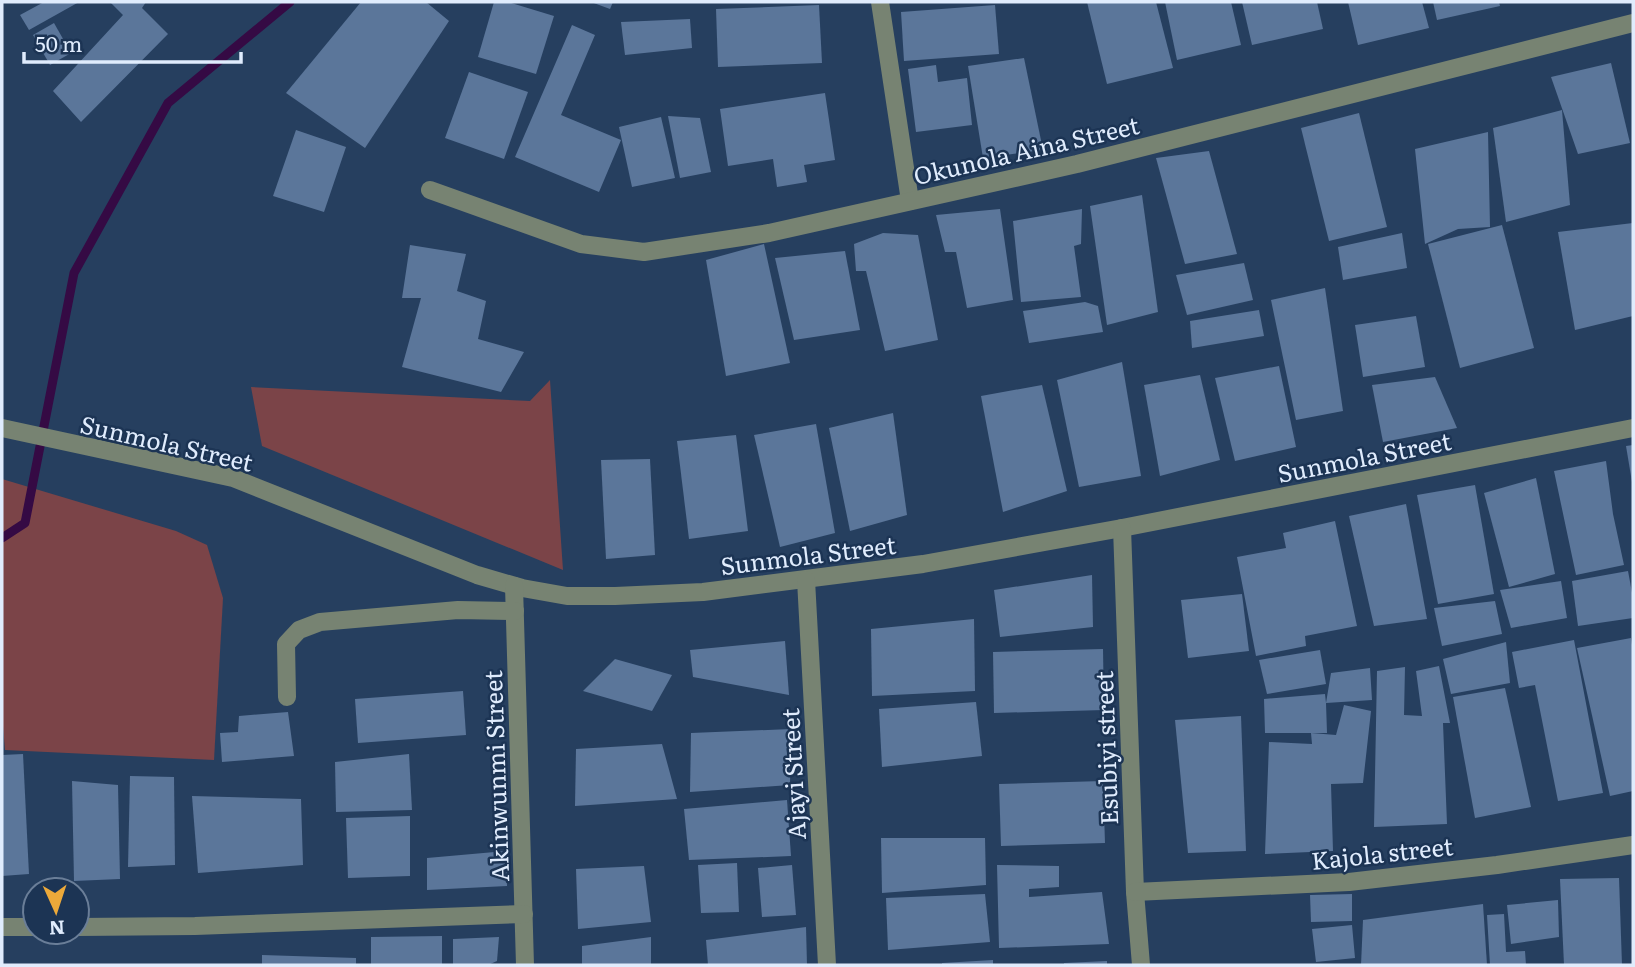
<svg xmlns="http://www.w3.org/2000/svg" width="1635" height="967" viewBox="0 0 1635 967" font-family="Literata,serif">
  <rect width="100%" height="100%" fill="#263f5f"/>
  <g fill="#7b4448">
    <polygon points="550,380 563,570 262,446 251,387 530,401"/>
    <polygon points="2,479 176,531 207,545 223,598 214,760 5,750 2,714"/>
  </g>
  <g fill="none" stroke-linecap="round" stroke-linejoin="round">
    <polyline stroke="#350a44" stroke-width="9" points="2,538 25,523 74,273 168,103 290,2"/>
  </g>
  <g fill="#5b769a">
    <polygon points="44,2 79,2 29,30 20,15"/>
    <polygon points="110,2 146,2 142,8 168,34 81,122 53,91 123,15"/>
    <polygon points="361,2 426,2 449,21 365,148 286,93"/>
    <polygon points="494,2 508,2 554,16 536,74 478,57"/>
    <polygon points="591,2 613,2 610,9"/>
    <polygon points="1087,2 1156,2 1173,68 1107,84"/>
    <polygon points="1165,2 1231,2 1241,45 1177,60"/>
    <polygon points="1242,2 1317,2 1323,29 1252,45"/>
    <polygon points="1348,2 1422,2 1429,28 1358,45"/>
    <polygon points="1433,2 1499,2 1500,6 1437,20"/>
    <polygon points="819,5 822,63 718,67 716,9"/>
    <polygon points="995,5 999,54 904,61 901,12"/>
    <polygon points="690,19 692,48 625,55 621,22"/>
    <polygon points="54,23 71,53 50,65 33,35"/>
    <polygon points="572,25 595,35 561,115 621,140 599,192 515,157"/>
    <polygon points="1024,58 1043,150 983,158 968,66"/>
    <polygon points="1611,63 1630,143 1578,154 1551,77"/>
    <polygon points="936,65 938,82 967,78 972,125 916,132 908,69"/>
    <polygon points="469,72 528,92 504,159 445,138"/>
    <polygon points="825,93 835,160 804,165 807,182 777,187 773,159 728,166 720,109"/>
    <polygon points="1562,110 1570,205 1506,222 1493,128"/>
    <polygon points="1359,113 1387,227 1329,241 1301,128"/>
    <polygon points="668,116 700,118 711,172 680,178"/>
    <polygon points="661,117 675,178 632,187 619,127"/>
    <polygon points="296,130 346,147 324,212 273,196"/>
    <polygon points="1488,132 1490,227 1458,229 1425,244 1415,149"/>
    <polygon points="1209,151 1237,254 1185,264 1156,158"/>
    <polygon points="1142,195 1158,312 1107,325 1090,206"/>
    <polygon points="1000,209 1013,300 967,308 956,252 945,252 936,215"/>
    <polygon points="1082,209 1081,244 1074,246 1081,297 1021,302 1013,221"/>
    <polygon points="1633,223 1633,316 1575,330 1558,232"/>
    <polygon points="1502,225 1534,348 1460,368 1428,244"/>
    <polygon points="883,233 918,235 938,340 885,351 866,271 856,271 854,244"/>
    <polygon points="1402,233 1407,268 1343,280 1338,247"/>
    <polygon points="764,244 790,363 726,376 706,260"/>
    <polygon points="410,245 466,254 457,291 486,301 478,339 524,352 501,392 402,367 421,298 402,298"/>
    <polygon points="845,251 860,330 794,340 775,258"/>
    <polygon points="1244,263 1253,300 1187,315 1176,275"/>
    <polygon points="1325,288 1343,411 1296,420 1271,300"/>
    <polygon points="1085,302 1098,306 1103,332 1029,343 1023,311"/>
    <polygon points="1259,310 1264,336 1192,348 1190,321"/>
    <polygon points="1416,316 1425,367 1363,377 1355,325"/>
    <polygon points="1122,362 1141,476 1079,487 1057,380"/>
    <polygon points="1279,366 1296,447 1235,461 1215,378"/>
    <polygon points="1200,375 1220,460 1160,476 1144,385"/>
    <polygon points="1435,377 1457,428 1383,442 1372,385"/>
    <polygon points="1042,385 1067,491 1003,512 981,396"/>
    <polygon points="893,413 907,515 850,531 829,428"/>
    <polygon points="816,424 835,533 780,547 754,435"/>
    <polygon points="736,435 748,531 689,539 677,441"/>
    <polygon points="1633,445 1633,482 1632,482 1626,446"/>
    <polygon points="650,459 655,555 606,559 601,460"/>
    <polygon points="1606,461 1613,514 1624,565 1576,575 1554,471"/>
    <polygon points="1536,478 1555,574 1509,587 1484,493"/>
    <polygon points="1475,485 1494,594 1438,604 1417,495"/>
    <polygon points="1406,504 1427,619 1374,626 1349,516"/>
    <polygon points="1335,521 1357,626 1305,636 1306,646 1256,656 1237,557 1286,548 1283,533"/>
    <polygon points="1628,571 1633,598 1633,618 1578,626 1572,581"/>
    <polygon points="1092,575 1093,627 1000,637 994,590"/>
    <polygon points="1561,581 1567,618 1511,628 1500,590"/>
    <polygon points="1242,594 1249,651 1188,658 1181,600"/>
    <polygon points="1495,601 1502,634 1442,646 1434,608"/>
    <polygon points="974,619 975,691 872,696 871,629"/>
    <polygon points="1631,638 1633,652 1633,791 1610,796 1577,648"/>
    <polygon points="1574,640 1603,793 1558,801 1535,685 1519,688 1512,652"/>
    <polygon points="785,641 789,695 693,677 690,650"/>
    <polygon points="1506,642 1510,683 1451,694 1443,659"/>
    <polygon points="1103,649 1104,710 994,713 993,652"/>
    <polygon points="1320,650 1326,684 1267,694 1259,660"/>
    <polygon points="615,659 672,675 652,711 583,691"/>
    <polygon points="1439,666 1450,723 1443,723 1447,824 1374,827 1377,671 1405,667 1404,715 1422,716 1416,671"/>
    <polygon points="1370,668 1372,700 1326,703 1327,733 1265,733 1264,699 1325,694 1326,703 1331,673"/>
    <polygon points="1505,688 1531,807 1475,818 1453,697"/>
    <polygon points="463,691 466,735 358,743 355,699"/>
    <polygon points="976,702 982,756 882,767 879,709"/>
    <polygon points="1344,705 1371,711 1363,783 1331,784 1333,851 1265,854 1269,742 1312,744 1311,733 1336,735"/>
    <polygon points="288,712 294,756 222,762 220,733 238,732 239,716"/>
    <polygon points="1241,716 1246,851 1188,853 1175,720"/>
    <polygon points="791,729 790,785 690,792 691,733"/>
    <polygon points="662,744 677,799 575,806 576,749"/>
    <polygon points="23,754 29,874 2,876 2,755"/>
    <polygon points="409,754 412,810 336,812 335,762"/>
    <polygon points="130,776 174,777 175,865 128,867"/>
    <polygon points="72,781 118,785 120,879 74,881"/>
    <polygon points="1103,781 1105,843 1001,846 999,784"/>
    <polygon points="192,796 301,799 303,865 198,873"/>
    <polygon points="787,800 791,856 689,860 684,809"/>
    <polygon points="410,816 410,876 348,878 346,818"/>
    <polygon points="881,838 985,838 986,885 882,893"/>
    <polygon points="506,851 507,886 427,890 427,858"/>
    <polygon points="737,863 739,912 701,913 698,865"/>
    <polygon points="792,865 796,915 762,917 758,868"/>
    <polygon points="997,865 1059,866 1059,887 1029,889 1029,897 1102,892 1109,944 999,948"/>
    <polygon points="644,866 651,922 578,929 576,869"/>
    <polygon points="1619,878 1622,965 1564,965 1560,879"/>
    <polygon points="985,894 990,942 888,950 886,898"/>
    <polygon points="1352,894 1352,921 1311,922 1310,895"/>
    <polygon points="1558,900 1559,937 1511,944 1507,905"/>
    <polygon points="1483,904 1487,965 1361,965 1363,920"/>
    <polygon points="1504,914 1506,952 1525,951 1526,965 1490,965 1487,915"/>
    <polygon points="1352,925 1355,958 1316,962 1312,929"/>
    <polygon points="806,927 807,965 708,965 706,940"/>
    <polygon points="442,936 442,965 371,965 371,937"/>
    <polygon points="499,937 497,961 488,965 453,965 453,939"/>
    <polygon points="651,937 651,965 582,965 582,946"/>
    <polygon points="262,955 356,958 356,965 262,965"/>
    <polygon points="993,960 993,965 942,965 942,963"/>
    <polygon points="1107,961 1107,965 1064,965 1064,963"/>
  </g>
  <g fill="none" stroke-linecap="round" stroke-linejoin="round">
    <g stroke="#778372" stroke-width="18">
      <polyline points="880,2 910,201"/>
      <polyline points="430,190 581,244 644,252 769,233 1077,164 1633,23"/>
      <polyline points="2,428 233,478 477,575 522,588 567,596 615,596 703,592 923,564 1122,528 1633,428"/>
      <polyline points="1122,528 1135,892 1141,965"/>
      <polyline points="806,580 827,965"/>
      <polyline points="514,586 525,965"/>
      <polyline points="287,697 286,644 299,630 320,622 458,610 515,611"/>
      <polyline points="1135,892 1349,882 1497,865 1633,845"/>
      <polyline points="2,927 35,927"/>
      <polyline points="77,927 195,926 524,914"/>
    </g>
  </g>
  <g text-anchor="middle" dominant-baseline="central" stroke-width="5" stroke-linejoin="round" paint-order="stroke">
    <g font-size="24" fill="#e0ecfd" stroke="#1c3454">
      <text transform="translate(1026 149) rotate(-13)">Okunola Aina Street</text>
      <text transform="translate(167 442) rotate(13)">Sunmola Street</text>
      <text transform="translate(1364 456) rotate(-11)">Sunmola Street</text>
      <text transform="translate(808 554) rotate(-7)">Sunmola Street</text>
      <text transform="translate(1105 748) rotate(-92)">Esubiyi street</text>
      <text transform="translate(792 774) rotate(-93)">Ajayi Street</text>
      <text transform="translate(495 776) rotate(-92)">Akinwunmi Street</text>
      <text transform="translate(1382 852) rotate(-6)">Kajola street</text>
    </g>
  </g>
  <rect width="1635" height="967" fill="none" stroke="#e0ecfd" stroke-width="7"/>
  <g transform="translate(56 911) rotate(177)"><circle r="33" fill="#1c3454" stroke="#6a7e98" stroke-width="2"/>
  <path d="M0-5L12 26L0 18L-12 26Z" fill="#eca93a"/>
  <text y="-10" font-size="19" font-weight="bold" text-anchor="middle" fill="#e0ecfd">N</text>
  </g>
  <path d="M24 52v10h217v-10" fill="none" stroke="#e0ecfd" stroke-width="3.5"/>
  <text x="35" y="52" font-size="21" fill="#e0ecfd" stroke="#1c3454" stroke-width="5" paint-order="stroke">50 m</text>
</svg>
